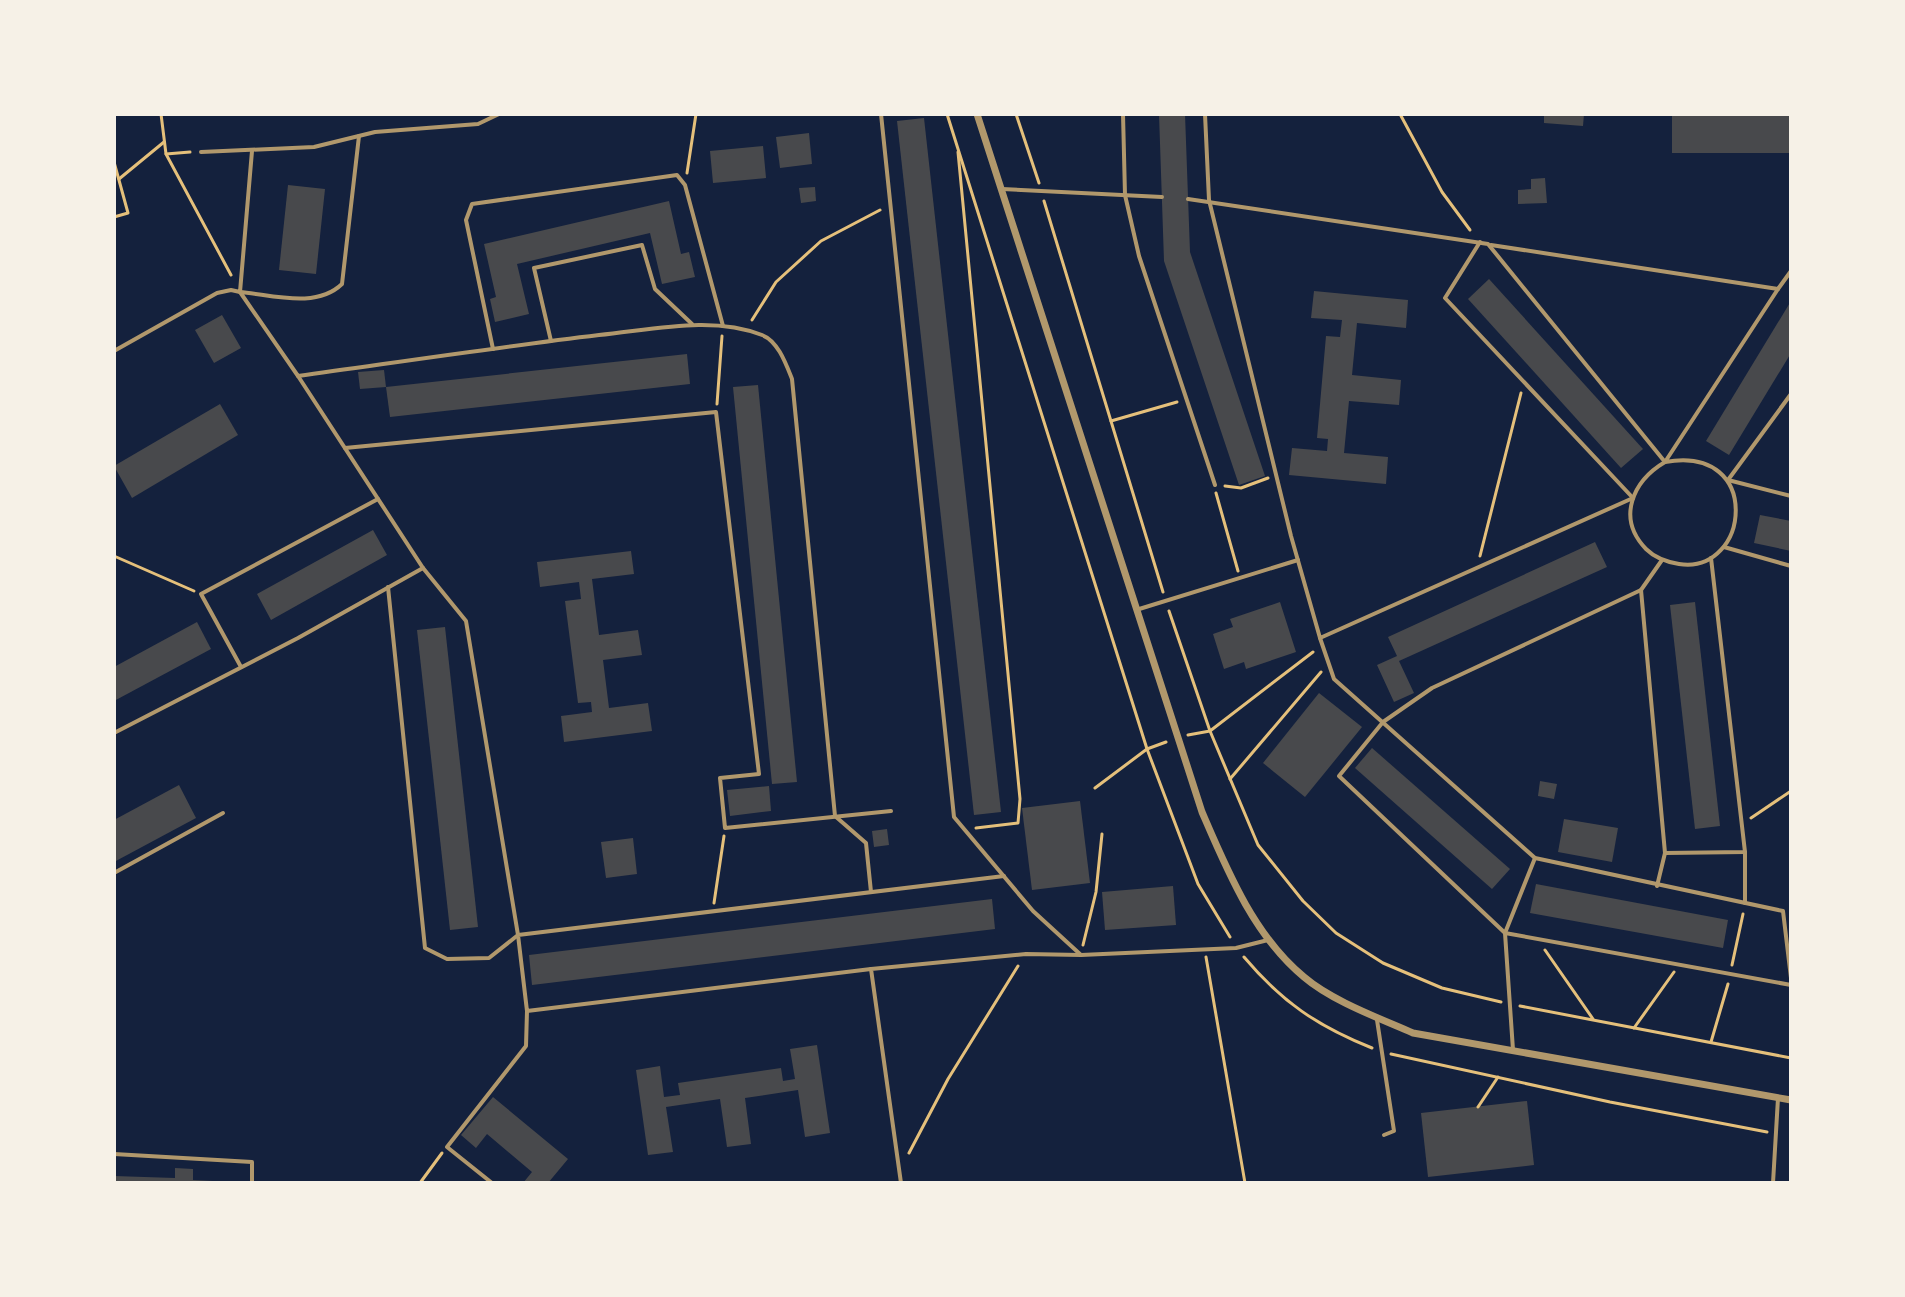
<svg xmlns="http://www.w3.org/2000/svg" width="1905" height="1297" viewBox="0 0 1905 1297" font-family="'Roboto Condensed',sans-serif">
  <rect width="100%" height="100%" fill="#14213d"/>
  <g fill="#48494c">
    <polygon points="1159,114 1185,114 1190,252 1265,476 1239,485 1164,261"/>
    <polygon points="1544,114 1584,114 1583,126 1544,123"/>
    <rect x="1672" y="114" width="117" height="39"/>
    <polygon points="924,118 1001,812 974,815 897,121"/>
    <polygon points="809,133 812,164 780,168 776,137"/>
    <polygon points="763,146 766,178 713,183 710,151"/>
    <polygon points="1545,178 1547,203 1518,204 1518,190 1531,189 1531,179"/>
    <polygon points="288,185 325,189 316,274 279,270"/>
    <polygon points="815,187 816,201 801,203 799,188"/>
    <polygon points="669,201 681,254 689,252 695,277 662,284 650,233 517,264 529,314 495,322 490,299 496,297 484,244"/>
    <polygon points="1489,279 1643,449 1621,468 1468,299"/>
    <polygon points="1314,291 1408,300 1406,328 1357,323 1352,375 1401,380 1399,405 1349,401 1344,453 1388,457 1386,484 1289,475 1292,448 1327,451 1328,439 1317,438 1326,336 1340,337 1342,320 1311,318"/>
    <polygon points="1791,301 1791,353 1729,455 1706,441"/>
    <polygon points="222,315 241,348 214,363 195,330"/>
    <polygon points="687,354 690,384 390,417 386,387"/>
    <polygon points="384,370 386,387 360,389 358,372"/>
    <polygon points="758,385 797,782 772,784 733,387"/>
    <polygon points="220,404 238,435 132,498 114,466"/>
    <polygon points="1760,515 1791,521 1791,551 1754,543"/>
    <polygon points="373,530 387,555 271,620 257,594"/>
    <polygon points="1595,542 1607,567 1399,661 1414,693 1394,702 1377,665 1397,656 1388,637"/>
    <polygon points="631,551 634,574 592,579 599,635 638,630 642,655 603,660 609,708 648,703 652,731 564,742 561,716 592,712 591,702 578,703 565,601 581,599 579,582 540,587 537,562"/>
    <polygon points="1280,602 1296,652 1246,669 1244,662 1224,669 1213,634 1233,627 1230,619"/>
    <polygon points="1695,602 1720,826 1695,829 1670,605"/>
    <polygon points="197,622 211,649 114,701 114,667"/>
    <polygon points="445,627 478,927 450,930 417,630"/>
    <polygon points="1319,693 1362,727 1305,797 1263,763"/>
    <polygon points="1372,748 1510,869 1492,889 1355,768"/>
    <polygon points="1540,781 1557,784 1554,799 1538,796"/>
    <polygon points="179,785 196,818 114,862 114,820"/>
    <polygon points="769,786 771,811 730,816 727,790"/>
    <polygon points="1080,801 1090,883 1032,890 1022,808"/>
    <polygon points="1564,819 1618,828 1612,862 1558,852"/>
    <polygon points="887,829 889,845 874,847 872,831"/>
    <polygon points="633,838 637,874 606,878 601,842"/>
    <polygon points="1536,884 1728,920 1723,948 1530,913"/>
    <polygon points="1173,886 1176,925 1105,930 1102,892"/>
    <polygon points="992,899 995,929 532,985 529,955"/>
    <polygon points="817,1045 830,1133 805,1137 798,1090 745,1098 751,1144 727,1147 720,1099 666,1107 673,1152 648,1155 636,1070 660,1066 664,1097 680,1095 678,1083 781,1068 783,1081 795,1079 790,1049"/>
    <polygon points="493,1097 568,1159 548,1183 523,1183 532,1172 487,1134 476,1148 461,1135"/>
    <polygon points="1527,1101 1534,1165 1428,1177 1421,1113"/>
    <polygon points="175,1168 193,1169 193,1180 213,1181 213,1183 114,1183 114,1176 175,1178"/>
  </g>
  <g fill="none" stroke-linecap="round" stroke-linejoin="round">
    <g stroke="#e5c07b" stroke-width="3">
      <polyline points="161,114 166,154 231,275"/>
      <polyline points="947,114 1147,749 1198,884 1230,937"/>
      <polyline points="1016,114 1039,183"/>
      <polyline points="1400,114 1442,192 1470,230"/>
      <polyline points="958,152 1020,799 1018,823 976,828"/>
      <polyline points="166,154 190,152"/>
      <polyline points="114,162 128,213 114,217"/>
      <polyline points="687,173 696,114"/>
      <polyline points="119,179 164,142"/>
      <polyline points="1044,201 1163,592"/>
      <polyline points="752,320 776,282 821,241 880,210"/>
      <polyline points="717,404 722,336"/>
      <polyline points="1111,421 1177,402"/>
      <polyline points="1225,486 1241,488 1268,478"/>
      <polyline points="1216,493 1238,571"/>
      <polyline points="114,556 194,591"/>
      <polyline points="1480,556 1521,393"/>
      <polyline points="1169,611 1210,731 1313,652"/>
      <polyline points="1188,735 1210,731 1258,845 1303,901 1336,933 1383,963 1442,988 1501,1002"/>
      <polyline points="1230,779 1321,672"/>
      <polyline points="1095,788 1147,749 1166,742"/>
      <polyline points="1751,818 1791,791"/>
      <polyline points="714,903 724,836"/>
      <polyline points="1083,945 1096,892 1102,834"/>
      <polyline points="1545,950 1593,1019"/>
      <polyline points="1206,957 1245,1183"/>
      <path d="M1244,957C1282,1002 1317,1026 1372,1048"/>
      <polyline points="1732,965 1743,914"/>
      <polyline points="1520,1006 1791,1058"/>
      <polyline points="1634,1028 1674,972"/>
      <polyline points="1711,1042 1728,984"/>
      <polyline points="1391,1054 1610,1102 1767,1132"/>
      <polyline points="1478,1107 1498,1077"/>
      <polyline points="909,1153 948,1079 1018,966"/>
      <polyline points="420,1183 442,1153"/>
    </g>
    <g stroke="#b1986c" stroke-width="4">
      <polyline points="881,114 954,817 1033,911 1081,955"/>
      <polyline points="1123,114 1125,195 1139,256 1215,485"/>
      <polyline points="1205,114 1209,200 1291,536 1320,638 1633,498 1445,298 1480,242"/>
      <path d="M359,136L342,284C316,309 273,295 240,292L298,376C399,362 499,347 599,335C651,330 712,315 762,335C778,341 786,364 792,379L835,816L866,843L871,892"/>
      <polyline points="201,152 314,147 375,132 478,124 499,114"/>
      <polyline points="1002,189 1162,197"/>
      <polyline points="1188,199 1488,244 1665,462"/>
      <polyline points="1491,245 1778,289 1791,271"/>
      <polyline points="551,341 534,268 642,245 655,289 692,324"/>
      <polyline points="493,349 466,220 472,204 677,175 685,185 723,326"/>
      <polyline points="114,351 217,293 231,290 240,292 252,151"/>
      <polyline points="298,376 423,568 466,621 518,935 489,958 447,959 425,948 388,587"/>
      <polyline points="1791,394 1728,480 1791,496"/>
      <polyline points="345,448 716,412 759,774 720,778 725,828 891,811"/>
      <path d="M1665,462C1764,444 1750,575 1679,564C1667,562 1655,558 1646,549C1616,518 1633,481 1665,462L1778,289"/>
      <polyline points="1724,547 1791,566"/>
      <polyline points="1641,590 1665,853 1657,886"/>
      <polyline points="1136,610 1298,560"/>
      <polyline points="1320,638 1334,679 1535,858 1783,911 1791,978"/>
      <polyline points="241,667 201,594 378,499"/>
      <polyline points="114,733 298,638 423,568"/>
      <polyline points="1665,853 1745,852 1711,558"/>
      <polyline points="1535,858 1505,933 1339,776 1383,722 1432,688 1641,590 1662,560"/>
      <polyline points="114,873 223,813"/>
      <polyline points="1745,903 1745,852"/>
      <polyline points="871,969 527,1011 518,935 1004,876"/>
      <polyline points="1377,1020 1394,1131 1384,1135"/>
      <polyline points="1513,1050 1505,933 1791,985"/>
      <polyline points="114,1154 252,1162 252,1183"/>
      <polyline points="492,1183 447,1147 526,1046 527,1011"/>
      <polyline points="901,1183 871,969 1026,954 1081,955 1236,948 1268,940"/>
      <polyline points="1773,1183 1778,1098"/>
    </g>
    <path stroke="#b1986c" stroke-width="7" d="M977,114L1202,812C1227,870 1254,936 1304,977C1332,1001 1379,1018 1413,1033L1791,1100"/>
  </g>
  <rect width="1905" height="1297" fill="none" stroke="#f6f1e7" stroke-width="232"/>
</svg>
